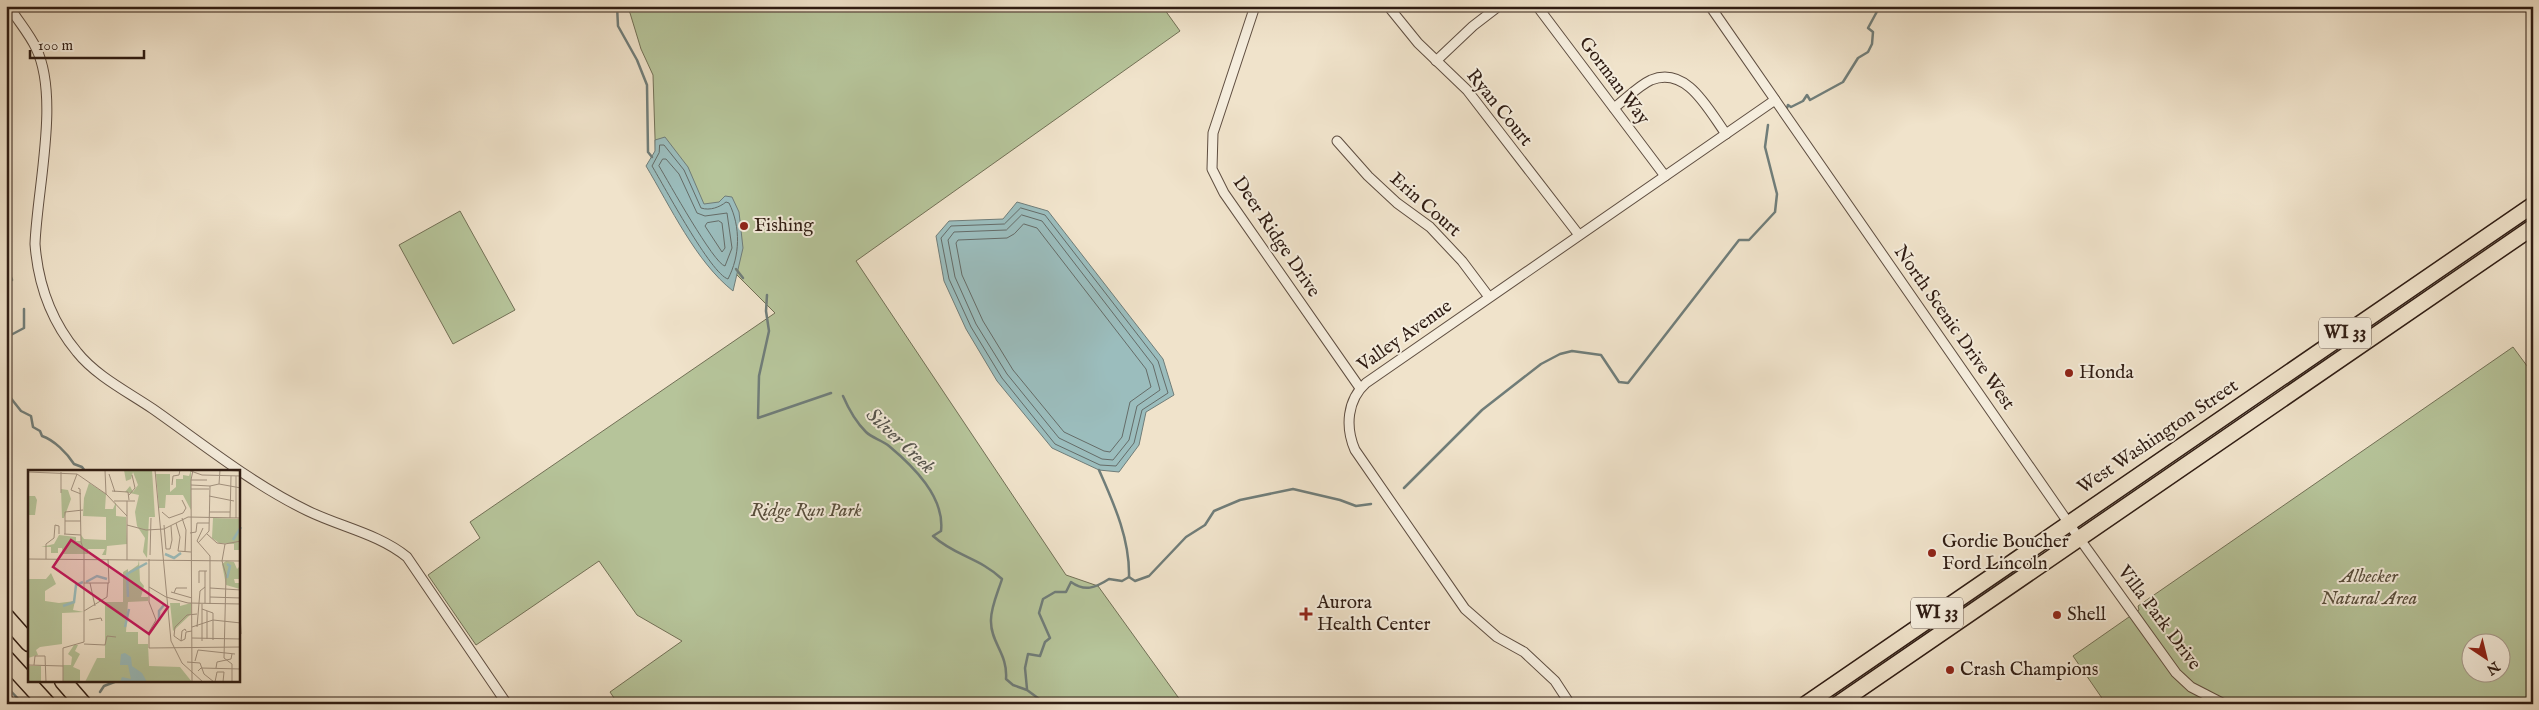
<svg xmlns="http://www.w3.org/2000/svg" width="2539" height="710" viewBox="0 0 2539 710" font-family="'IM FELL English',serif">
  <rect width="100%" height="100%" fill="#f0e3cb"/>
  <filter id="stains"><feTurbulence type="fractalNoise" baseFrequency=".004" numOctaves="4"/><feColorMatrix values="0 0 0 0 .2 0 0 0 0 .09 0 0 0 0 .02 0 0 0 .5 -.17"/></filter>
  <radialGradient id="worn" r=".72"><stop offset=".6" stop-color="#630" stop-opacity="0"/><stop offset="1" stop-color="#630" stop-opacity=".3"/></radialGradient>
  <g fill="#b6c49a" stroke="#727056" fill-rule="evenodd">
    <polygon points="624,6 1162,6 1180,31 856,261 1066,575 1098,586 1183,704 618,704 610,692 682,641 637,615 599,561 476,645 428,575 480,538 470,522 775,313 728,266 656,169 653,75 641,49 630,13"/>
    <polygon points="460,211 515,310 453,344 399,245"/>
    <path d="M2513,347L2533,374V704H2106L2073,656L2139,610L2138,606ZM2472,642H2502V672H2472Z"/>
  </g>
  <g fill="#9bbdbd" stroke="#707d79">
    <path d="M665,137L688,167L704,204L719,202L725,196L732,197L739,212L743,248L733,291C696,262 670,206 646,166L655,151V140Z"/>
    <polygon points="1017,202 1048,211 1163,359 1174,395 1146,412 1139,445 1119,472 1099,470 1052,448 997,381 966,329 944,281 936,236 949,221 1003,219"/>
  </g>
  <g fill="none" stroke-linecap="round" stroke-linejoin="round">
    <g stroke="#656c68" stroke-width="1">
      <path d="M660,145H664L684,170L701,208C710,211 720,207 726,202L729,203C741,227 740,256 728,279C711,274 664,186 652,166L659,153Z"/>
      <path d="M663,159H666L679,174L697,213L705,216L727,213L732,248L725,266C714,264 668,181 659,166Z"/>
      <polygon points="1021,208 1045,215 1158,361 1168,393 1142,410 1134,443 1116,466 1100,465 1055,444 1002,378 971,327 949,279 941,238 951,226 1004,224"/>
      <polygon points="1022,215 1042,221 1153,365 1160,390 1137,406 1129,440 1113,460 1102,459 1059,438 1007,374 976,324 955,277 948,240 954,232 1006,230"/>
      <polygon points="719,221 722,223 725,248 722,252 705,226 707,223"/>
      <polygon points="1024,224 1037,228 1146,369 1151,387 1130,402 1122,437 1110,452 1104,451 1064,432 1013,370 983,321 962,275 956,243 958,240 1007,238 1014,234"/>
    </g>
    <g stroke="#707d79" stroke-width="2.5">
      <polyline points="617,6 618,26 637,60 647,85 648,152 652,157"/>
      <polyline points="1787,108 1788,105 1791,107 1803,101 1807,95 1810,100 1843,82 1858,58 1868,52 1872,44 1873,32 1868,28 1880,6"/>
      <polyline points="6,264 12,280"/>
      <polyline points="736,269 743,278"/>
      <polyline points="767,295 766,311 769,331 759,376 758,418 831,393"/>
      <polyline points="9,336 24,328 24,309"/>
      <path d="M6,392L21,411L31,416L33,427L40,431L42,436C54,440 67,453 74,464L82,467L85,471"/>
      <path d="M843,396C849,410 855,421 866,432C872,438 882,440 889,446C913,466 945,497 941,531L933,536C955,556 980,558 1002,579C998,592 990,609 991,622C991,643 1008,654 1006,679L1013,685L1027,690L1046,704"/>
      <polyline points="1404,488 1482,410 1541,364 1560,354 1572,351 1601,355 1619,382 1628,383 1739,240 1749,240 1775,212 1777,194 1765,147 1768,125"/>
      <polyline points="1129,577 1135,581 1149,576 1186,537 1205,525 1214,511 1240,500 1293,489 1340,500 1356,506 1371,504"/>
      <polyline points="6,686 23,704"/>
      <path d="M1027,689L1025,668L1028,654L1040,656L1045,642L1050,638L1039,613L1043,599L1055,592H1066L1071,582C1085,592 1095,588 1109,579L1122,581L1129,577C1130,539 1114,504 1099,470"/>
      <polyline points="100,692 104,686 117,681"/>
    </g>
    <g stroke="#5f4e41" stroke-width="11">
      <g id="street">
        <path d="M9,6C17,20 29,33 36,48C60,97 37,189 35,244C38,284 52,322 77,352C96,376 128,392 153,409C203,444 252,484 308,511C341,527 379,534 407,557L507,704"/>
        <polyline points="1255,6 1213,133 1212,169 1224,193 1360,388"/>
        <polyline points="1388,6 1418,43 1467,90 1579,235"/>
        <polyline points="1537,6 1665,176"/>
        <polyline points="1710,6 2079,538 2176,673 2191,687 2224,704"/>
        <polyline points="1436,61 1473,26 1499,6"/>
        <path d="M1614,108C1626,99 1638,86 1651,80C1687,65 1709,111 1726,134"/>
        <polyline points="1337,141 1368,176 1397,203 1430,227 1462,261 1489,297"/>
        <path d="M1570,704L1555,681L1524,652L1497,637L1465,609L1355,450C1345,427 1347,400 1366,383L1775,100"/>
      </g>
    </g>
    <g stroke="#2f1c13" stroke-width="18">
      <g id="primary">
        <polyline points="1806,704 2533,205"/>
        <polyline points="1838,704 2533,227"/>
      </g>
    </g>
    <g stroke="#2f1c13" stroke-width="19">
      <g id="highway">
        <polyline points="6,617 29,643"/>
        <polyline points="6,659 47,704"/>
        <polyline points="63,681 83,704"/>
      </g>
    </g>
    <use href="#street" stroke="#f5eddd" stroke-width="9"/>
    <use href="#primary" stroke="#f0e3cb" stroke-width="15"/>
    <use href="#highway" stroke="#f0e3cb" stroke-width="16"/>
  </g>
  <g fill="#8f2418" stroke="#f5eddd" stroke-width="2">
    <circle cx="744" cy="226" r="5"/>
    <circle cx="2069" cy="373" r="5"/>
    <circle cx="1932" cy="553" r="5"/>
    <path d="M1303.5 606.5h5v5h5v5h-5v5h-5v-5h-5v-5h5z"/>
    <circle cx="2057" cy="615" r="5"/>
    <circle cx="1950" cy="670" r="5"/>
  </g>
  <g text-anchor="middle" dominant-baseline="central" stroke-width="4" stroke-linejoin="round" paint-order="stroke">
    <g fill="#f5eddd" stroke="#6a5b50" stroke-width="1">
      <rect x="2319" y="317.5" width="52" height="31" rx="4"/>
      <rect x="1911" y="597.5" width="52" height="31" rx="4"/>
    </g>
    <g font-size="18" font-weight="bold" fill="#2f1c13">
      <text x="2345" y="333">WI 33</text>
      <text x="1937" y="613">WI 33</text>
    </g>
    <g font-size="19" fill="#2f1c13" stroke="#f5eddd">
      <text transform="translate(1614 81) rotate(53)">Gorman Way</text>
      <text transform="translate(1499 108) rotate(51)">Ryan Court</text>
      <text transform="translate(1425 205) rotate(41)">Erin Court</text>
      <text transform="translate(1276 237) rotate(56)">Deer Ridge Drive</text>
      <text transform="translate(1954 328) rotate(55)">North Scenic Drive West</text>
      <text transform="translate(1405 336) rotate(-35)">Valley Avenue</text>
      <text transform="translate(2158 437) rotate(-34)">West Washington Street</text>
      <text transform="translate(2159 618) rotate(53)">Villa Park Drive</text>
    </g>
    <g font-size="19" fill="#2f1c13" stroke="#f5eddd" text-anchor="start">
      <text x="754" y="226">Fishing</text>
      <text x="2079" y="373">Honda</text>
      <text x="1942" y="542">Gordie Boucher<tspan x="1942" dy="22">Ford Lincoln</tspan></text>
      <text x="1317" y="603">Aurora<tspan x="1317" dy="22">Health Center</tspan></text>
      <text x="2067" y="615">Shell</text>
      <text x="1960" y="670">Crash Champions</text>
    </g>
    <g font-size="19" font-style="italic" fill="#584e3c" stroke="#f5eddd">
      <text x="806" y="511">Ridge Run Park</text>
      <text x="2369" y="577">Albecker<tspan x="2369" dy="22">Natural Area</tspan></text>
    </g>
    <g font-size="20" font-style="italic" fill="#55544e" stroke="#f5eddd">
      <text transform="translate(900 441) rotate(43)">Silver Creek</text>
    </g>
  </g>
  <g transform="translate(28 470)">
    <rect width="212" height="212" fill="#f0e3cb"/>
    <path d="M96,0H124L127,47H121L119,88L115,82L117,68L109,56L107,42L111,25L97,22L102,16L105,22L110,15L105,2L103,9L98,11ZM163,0V40L155,25H138L137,38H131L128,4H142V22L148,17V9H155V5L161,6ZM61,13L78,24L77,39H85L88,32V46L98,47L99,74L79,76L78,85H74L77,79H60V84H35L34,78H30V83H23V77H13L26,74L31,65L48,67V71H53V65L56,69L78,70V47L55,46L56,28ZM33,19L40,20L43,29L36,48H34ZM1,26H7L9,30L7,45H0ZM185,48L212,49V80H206V74L191,73L184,68ZM111,90L112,111L116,116L113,127H120V131L100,132L98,162H110V174H120L121,196L152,197L164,212H57L69,188H77V132H95V102L100,99V102L110,95ZM198,91L206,92L209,99L212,96V109H206L207,113H212V119L198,115L194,94ZM23,103L28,114L17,121V131L31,133L47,131L45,140L56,142L34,143V174L12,177L8,180L10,185L0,188V109H18ZM142,133H152V136L163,133V144L145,161ZM46,175H50L47,181L52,184L45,197L52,200V212H35V195H43L44,187L40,184ZM0,196H13V212H0Z" fill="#b6c49a"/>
    <path d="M97,183L103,187L104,196L114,203L119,212H92L94,207L103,209L100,195H92L93,184Z" fill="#9bbdbd"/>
    <path fill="none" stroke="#9bbdbd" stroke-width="2.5" d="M205,70L213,57M137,84L146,88L153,83M199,94L202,96L199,108M58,112L69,106L79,109M100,127L99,104L119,93M35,136L46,132L48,115L55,112M131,151V141L136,135M97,157L101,139"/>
    <path fill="none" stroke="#a39381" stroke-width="1" d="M77,0L78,24M127,0L143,171L154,193L175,212M160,0L174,5L213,6M192,0L213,1M0,2L49,4L78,24L99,46M33,2V23M49,4L43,20L53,24M81,4L87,22M208,6V48M163,10H179M191,14L213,18M144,15L145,6L151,5L152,0M163,15L182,16M163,19H181M84,21L100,22L101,30M101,25L107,18L104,5M181,26L206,31M86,31H107M99,31V90M134,42L141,48L155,43L158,38L154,30M181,42H202M154,48L158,60L157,81M202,48L203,6M37,51H53M148,53L152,67L150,81L163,82M99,55L118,60L136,59L160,47L213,48M136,55L138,79H142L144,70L143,56M175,58L169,71L182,86V134M162,63L168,62L169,53H181M36,64L53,65M37,64V42L55,40M179,64L189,73L197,74M170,73L181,61L182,16L191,14L192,0M122,85L123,48M0,89L213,91M18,89V74L26,68L27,55L31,56V64M121,89V132L128,150L121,162V178L213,177M177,101V133M56,113H81L80,89M62,113L67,136M171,113V101H179M121,117L138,127L160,133L213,134M182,118L213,120M143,122L164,128M146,123L148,118H159M182,127L213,128M174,134V171M174,139L185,143V170M56,141L79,127L80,113M212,143L213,164M61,150L73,148L74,151M164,157L185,150L213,153M169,157L172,121L177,117M164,168L213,169M179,169V141M153,171L146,166L147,157L159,145L169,144M153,171L157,169L158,162L164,161M153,171L154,161L157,159L158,161M56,174L77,175L79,166L88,167M167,191L170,180L207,184M159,192L172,193L176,204L186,212M0,195L35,196M6,195L7,186H17L18,212M188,198L189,192L203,189L204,184M170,201L173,198L213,199M35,212V178L56,172V81L53,72L52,19L50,18M164,212L163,10L165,0M187,212L189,202H196L195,212M204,212V194L196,188L198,105L194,91L197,74L213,71"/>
    <path fill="#c2185b" fill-opacity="0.15" stroke="#c2185b" stroke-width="2.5" d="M43,70L140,137L121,164L25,97Z"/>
    <rect width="212" height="212" fill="none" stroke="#2f1c13" stroke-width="2.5"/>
  </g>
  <rect width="2539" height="710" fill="none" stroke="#f0e3cb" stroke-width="25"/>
  <rect x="8" y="8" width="2524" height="695" fill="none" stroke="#2f1c13" stroke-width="2.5"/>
  <rect x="12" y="12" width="2514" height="685" fill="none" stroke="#2f1c13"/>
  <g transform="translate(2486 658) rotate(145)"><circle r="24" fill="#f5eddd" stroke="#a6998c"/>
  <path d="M0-4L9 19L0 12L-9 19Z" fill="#8f2418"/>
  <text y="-8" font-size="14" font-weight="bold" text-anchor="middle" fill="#2f1c13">N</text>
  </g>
  <path d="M30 50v8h114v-8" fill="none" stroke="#2f1c13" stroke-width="2.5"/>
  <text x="38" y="50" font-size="15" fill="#2f1c13" stroke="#f5eddd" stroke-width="4" paint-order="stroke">100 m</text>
  <rect width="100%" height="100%" filter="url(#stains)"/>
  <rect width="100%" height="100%" fill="url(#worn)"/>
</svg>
